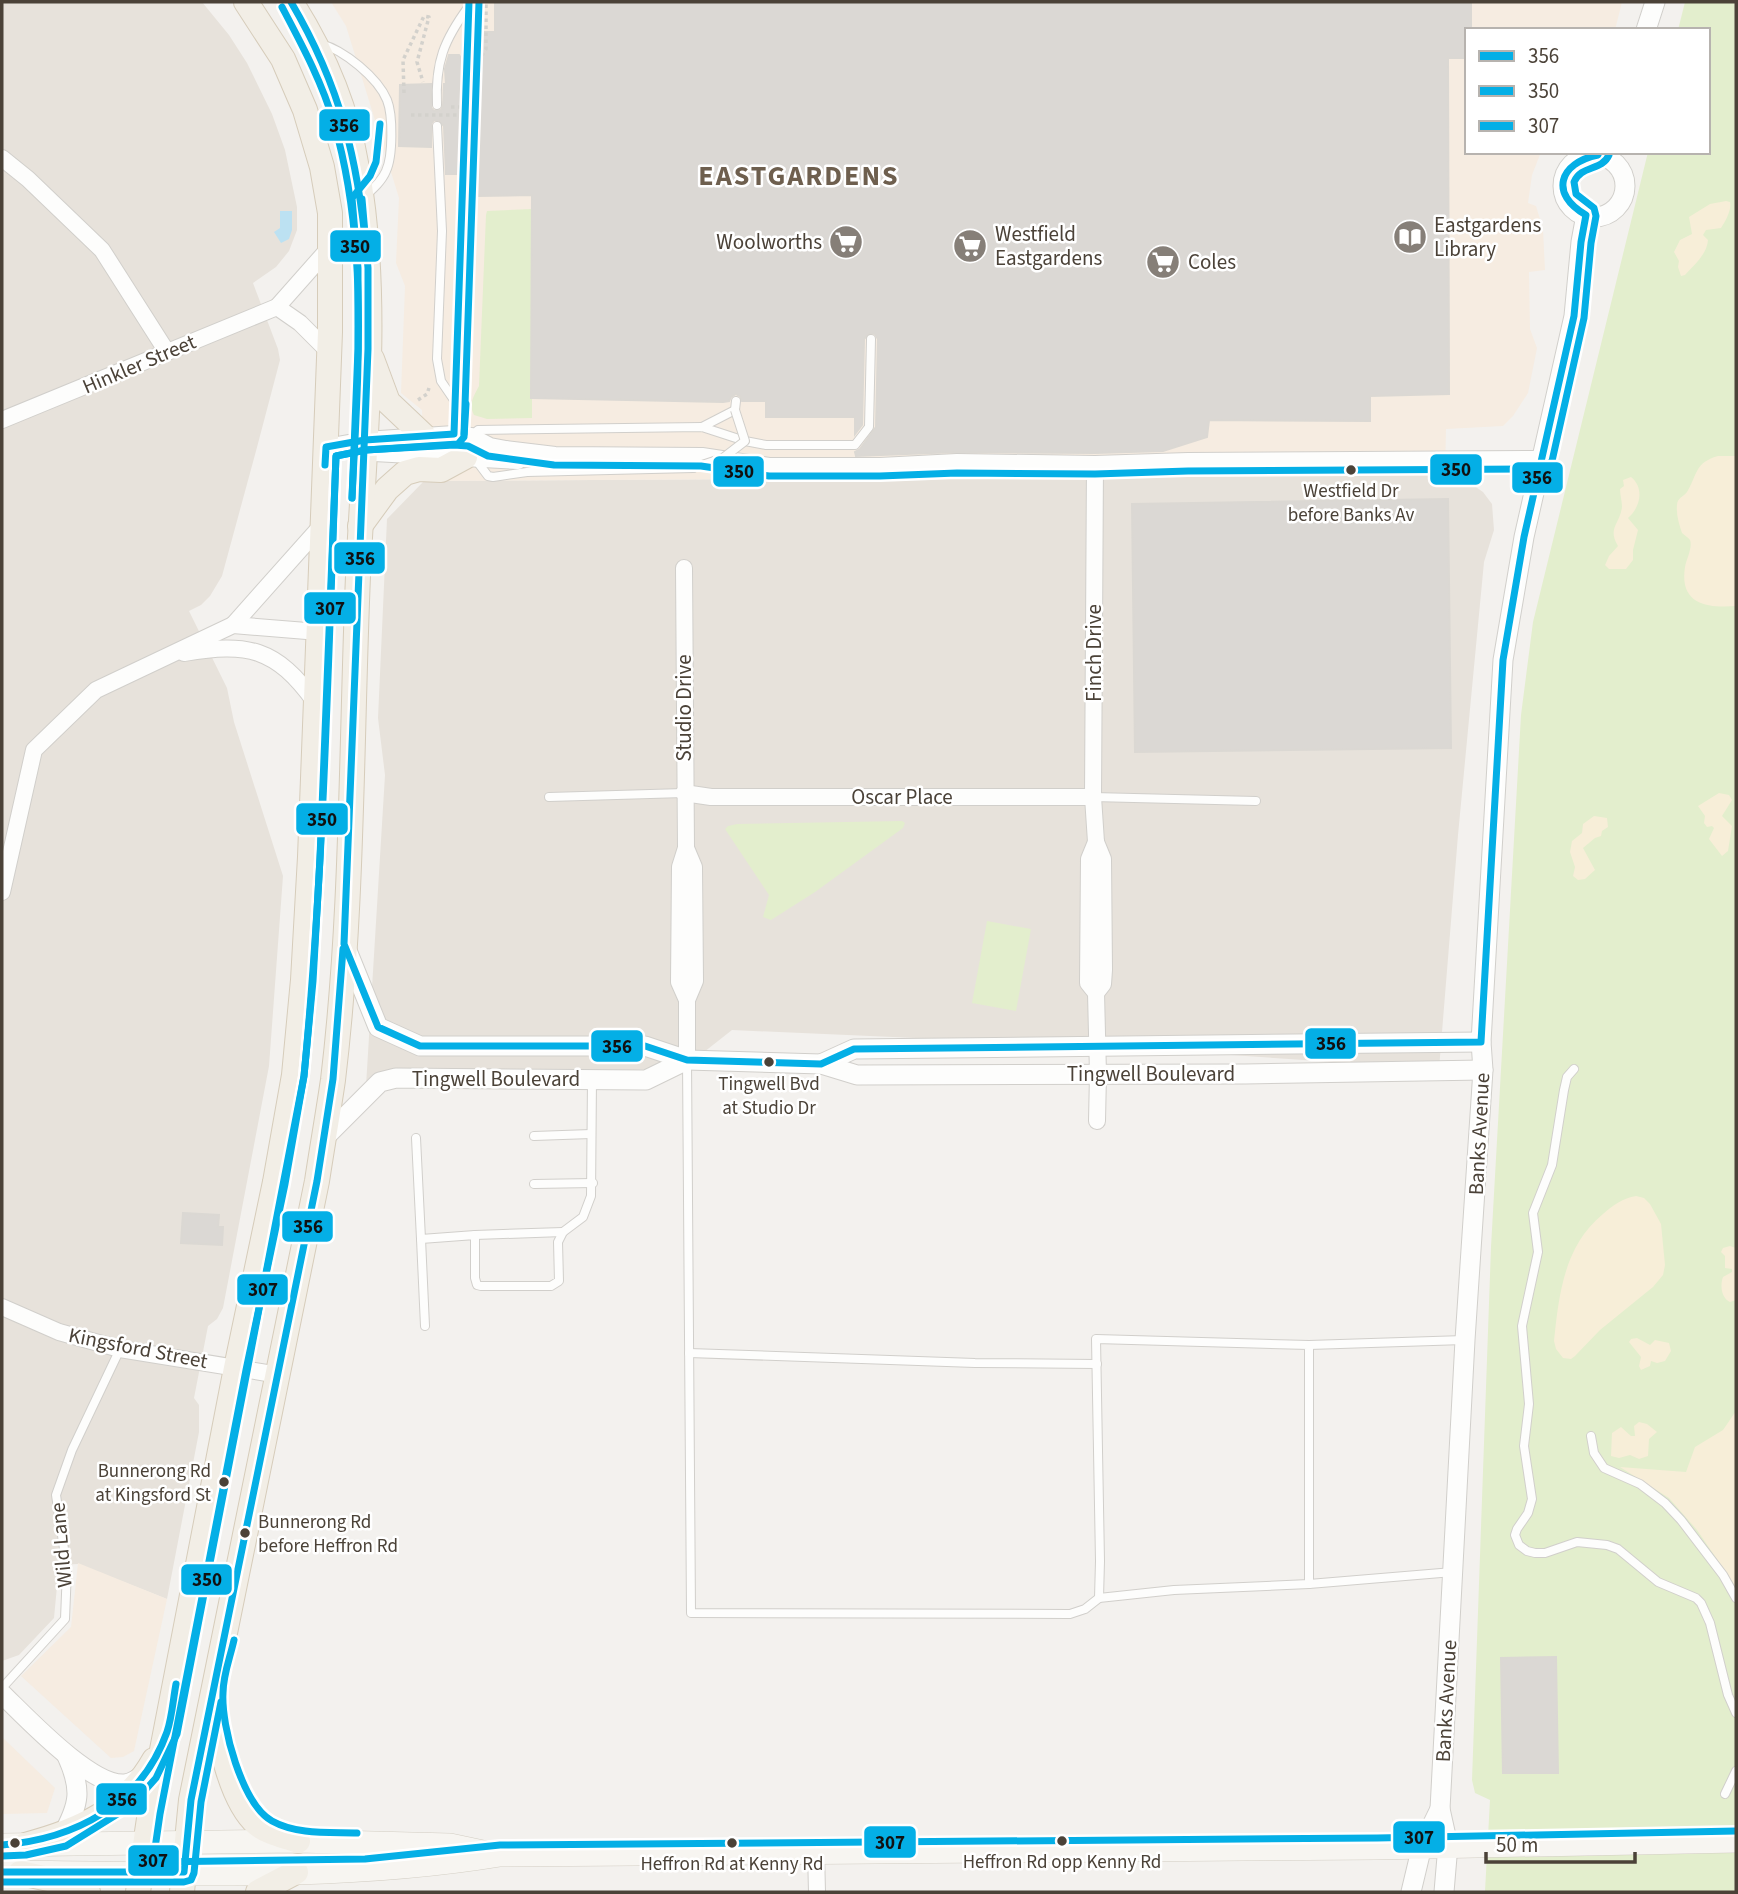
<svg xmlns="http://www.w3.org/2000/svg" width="1738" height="1894" viewBox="0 0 1738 1894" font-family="'Source Sans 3',sans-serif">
  <rect width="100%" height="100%" fill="#f3f1ee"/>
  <g fill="#e7e2db">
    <polygon points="2,2 202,2 229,35 247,63 272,114 285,150 297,207 297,230 289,251 276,267 253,283 278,349 280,360 256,451 222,576 210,596 201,605 189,611 227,688 234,722 283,876 269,1066 223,1308 217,1319 208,1326 194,1398 199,1405 199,1432 167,1599 78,1564 59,1565 54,1618 19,1655 2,1661"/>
    <polygon points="1445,475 1467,481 1483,492 1492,504 1494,530 1484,562 1458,835 1439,1069 1097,1046 732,1030 685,1067 366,1086 385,775 378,718 387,519 424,481"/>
  </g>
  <g fill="#f6ece1">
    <polygon points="331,2 1622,2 1615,30 1467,30 1467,152 1541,152 1532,175 1528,203 1536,206 1543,229 1545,270 1529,272 1530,329 1537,348 1528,393 1513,416 1503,426 1446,429 1445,475 424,481 422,410 401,393 405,286 396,263 399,198 346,26"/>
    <polygon points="78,1563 167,1599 134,1751 123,1757 111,1758 21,1676 71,1627"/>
    <polygon points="2,1737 55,1788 47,1813 2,1814"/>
  </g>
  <g fill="#e3eecd">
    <polygon points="1685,2 1736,2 1736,1892 1482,1892 1485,1891 1490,1800 1475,1793 1472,1780 1491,1247 1521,715 1533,622 1648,152 1708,152 1708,30 1678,30"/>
    <path d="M532,209V418L487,419L474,415C468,404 474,396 479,386L486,215L487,211Z"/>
    <polygon points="902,821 905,823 903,828 815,892 771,920 763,917 769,895 725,829 728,826 737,824"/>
    <polygon points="987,921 1031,929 1016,1011 972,1003"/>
  </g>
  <g fill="#f7eed8">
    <path d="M1726,201L1730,202C1732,210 1725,222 1721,228L1706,230L1703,235L1708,240C1707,254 1695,264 1685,275L1681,276L1678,267L1679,261L1674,252L1680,240L1692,234L1689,217L1710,204Z"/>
    <path d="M1718,456H1736V606C1708,608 1679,605 1685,567C1686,560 1693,547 1690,540C1688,537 1684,535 1682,533C1679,524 1676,514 1677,505C1677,498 1683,497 1687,492C1698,474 1694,463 1718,456Z"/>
    <path d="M1631,477C1645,488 1640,508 1628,518L1638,530L1633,550V560L1626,569H1609L1605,565L1609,556L1618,546C1607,528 1620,524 1622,507C1622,501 1620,495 1620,489L1624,486L1623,480Z"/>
    <polygon points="1719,793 1729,795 1732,800 1722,816 1732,826 1728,851 1722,856 1709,839 1714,828 1712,826 1707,827 1704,823 1705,816 1698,806"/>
    <polygon points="1594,816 1607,818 1608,827 1602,831 1601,836 1595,838 1583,848 1595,870 1585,879 1578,880 1573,876 1575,867 1570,852 1572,841 1582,833 1583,824"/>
    <path d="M1636,1196L1644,1198L1650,1204L1661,1224L1665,1265L1663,1275L1653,1287L1600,1330L1575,1356L1571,1359L1563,1358L1556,1349L1554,1341C1559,1294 1564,1246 1603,1214C1613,1205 1623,1198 1636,1196Z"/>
    <path d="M1730,1246L1736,1248V1300L1730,1302C1721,1298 1720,1285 1723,1277L1732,1272V1269L1725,1268V1256L1721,1252L1723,1248Z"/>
    <polygon points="1637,1338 1650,1345 1655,1340 1669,1343 1671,1351 1665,1361 1657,1363 1651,1361 1650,1366 1641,1370 1639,1366 1641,1357 1629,1342 1631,1339"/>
    <polygon points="1736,1411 1736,1587 1697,1530 1669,1498 1620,1467 1686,1472 1695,1447 1723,1430"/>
    <polygon points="1639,1422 1647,1424 1657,1432 1649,1439 1648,1456 1639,1459 1630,1455 1619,1458 1611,1456 1612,1433 1621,1427 1631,1436 1635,1436 1634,1426"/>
  </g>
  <polygon fill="#bce1f2" points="280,211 292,211 292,230 289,239 281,243 274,232 280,228"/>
  <g fill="#dbd8d4" stroke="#dbd8d3" stroke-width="2">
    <polygon points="495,2 1471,2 1471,30 1467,30 1467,58 1448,58 1449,394 1370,396 1370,421 1209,420 1207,437 1163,451 1095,453 957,452 856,456 855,452 860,449 876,427 878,339 875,334 870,333 864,339 862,425 855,434 855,417 766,417 766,401 742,401 740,396 736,394 731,397 729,401 723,402 531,398 532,195 478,196 478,174 471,174 468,169 464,168 459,170 457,174 446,174 444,126 439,120 434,120 431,124 431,147 399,146 400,85 431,84 431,108 434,111 441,110 443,106 444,84 446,84 445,69 449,55 459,55 462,60 466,61 471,59 473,55 477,55 476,32 495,32"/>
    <polygon points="1448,499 1451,748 1135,752 1132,504"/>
    <polygon points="183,1213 219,1215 218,1227 223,1227 222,1245 181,1243"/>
    <polygon points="1556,1657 1558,1773 1503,1773 1501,1658"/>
  </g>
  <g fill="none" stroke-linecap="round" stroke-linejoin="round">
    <g stroke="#d1cfcb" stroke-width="10">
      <g id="service">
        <path d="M321,44C344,50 378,78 387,100C393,115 393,156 386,171C382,181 373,189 365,196"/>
        <polyline points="466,55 469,8"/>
        <path d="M437,105C435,62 444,40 469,6"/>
        <polyline points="437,126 442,231 437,359 441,381 456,403"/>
        <polyline points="702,427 735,410 736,401"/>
        <polyline points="454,434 464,174"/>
        <polyline points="471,436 478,430 702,427 745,441 766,445 855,445 869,427 871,339"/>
        <polyline points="476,460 488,476 493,477 527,472 693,468"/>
        <polyline points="549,797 684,793"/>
        <polyline points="1093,797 1256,801"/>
        <polyline points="687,1060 691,1613 1070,1614 1085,1609 1099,1598 1100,1561 1096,1339 1309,1345 1309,1584"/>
        <polyline points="1574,1069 1567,1077 1564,1090 1552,1165 1533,1213 1538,1252 1522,1326 1529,1404 1524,1446 1532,1499 1528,1513 1517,1529 1515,1535 1519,1545 1527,1551 1535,1553 1545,1553 1577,1542 1607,1545 1618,1549 1658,1582 1696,1598 1701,1603 1710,1623 1728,1695 1736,1713"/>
        <polyline points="534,1136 591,1134"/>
        <polyline points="416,1138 421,1239 475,1235 475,1278 477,1285 481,1286 551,1286 559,1281 558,1242 563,1232 583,1217 591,1196 592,1079"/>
        <polyline points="534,1184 593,1183"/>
        <polyline points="475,1235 563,1232"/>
        <polyline points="421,1239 425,1326"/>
        <polyline points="1309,1345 1464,1340"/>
        <polyline points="689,1353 975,1363 1097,1364"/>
        <polyline points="1591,1436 1594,1453 1604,1468 1640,1484 1665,1503 1681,1520 1723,1575 1736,1598"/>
        <polyline points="1099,1598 1174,1590 1309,1584 1453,1572"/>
        <polyline points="2,1688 65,1619 67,1569 56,1495 72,1450 120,1349"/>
        <polyline points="1725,1794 1736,1771"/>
      </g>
    </g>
    <g stroke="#d1cfcb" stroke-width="18">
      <g id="minor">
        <polyline points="2,158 28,179 102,250 167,352"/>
        <polyline points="329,352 300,323 277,307 331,246"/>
        <polyline points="2,420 277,307"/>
        <polyline points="326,447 365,440 454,434 471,436 490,446 506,449 555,455 702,456 769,466 880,466 957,462 1095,464 1188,461 1542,459"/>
        <polyline points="356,452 518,461"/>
        <polyline points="1095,464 1093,797 1096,842 1103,859 1104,970 1103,984 1096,993"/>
        <polyline points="684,568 686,848 680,867 679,982 687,1000 687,1060"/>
        <polyline points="233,625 322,525"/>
        <path d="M184,653C248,642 276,648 315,702"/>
        <polyline points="684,793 711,797 1093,797"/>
        <polyline points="1096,842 1089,859 1088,983 1096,993 1098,1074 1097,1121"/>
        <polyline points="686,848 694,867 695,981 687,1000"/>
        <polyline points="2,892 34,750 96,690 233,625 319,632"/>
        <polyline points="2,1307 59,1332 120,1349 279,1375"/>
        <polyline points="816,1852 817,1892"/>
      </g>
    </g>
    <g stroke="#d1cfcb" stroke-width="21">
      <g id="tertiary">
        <polyline points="1646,30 1655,2"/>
        <circle cx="1594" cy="186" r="31"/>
        <polyline points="346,948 378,1027 420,1046 645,1046 687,1060 821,1064 857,1075 1245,1074 1483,1070"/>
        <polyline points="821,1064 854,1049 1481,1042"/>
        <polyline points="324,1138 380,1082 396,1078 646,1080 687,1060"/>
        <path d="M2,1694C26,1717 91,1787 125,1784C133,1783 138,1779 144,1774"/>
        <path d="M62,1836C80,1804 82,1789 67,1756"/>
        <polyline points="1411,1892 1422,1846 1440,1809"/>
        <polyline points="1444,1892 1448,1845 1440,1809 1465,1340 1483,1070 1481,1042 1503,660 1524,537 1574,316 1581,242 1586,215"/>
      </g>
    </g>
    <g stroke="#d3cec4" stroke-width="24">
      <g id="secondary">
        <polyline points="2,1845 298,1841 450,1845 483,1852"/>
        <path d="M2,1872C166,1873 337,1882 500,1855L1377,1848L1736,1841"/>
      </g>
    </g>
    <g stroke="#d6ccba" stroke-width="26">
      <g id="primary">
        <polyline points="372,359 388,402 424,436"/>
        <polyline points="360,526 387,489 405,473 419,469 441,470 465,457"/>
        <path d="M214,1710C220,1743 231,1801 257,1824C268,1833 284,1836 298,1841"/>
        <path d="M25,1845C79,1831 126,1810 154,1760"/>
        <polyline points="20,1873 73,1884 88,1892"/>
        <polyline points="138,1892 150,1812 236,1368 275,1182 294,1075 303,980 310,857 330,332 330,213 322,167 305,110 283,59 246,2"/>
        <path d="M182,1892L191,1800L317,1181C322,1148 328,1114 333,1080C353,914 351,744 358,576C364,442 381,302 357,168C347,109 323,52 291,2"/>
        <polyline points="258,1892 296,1872"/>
      </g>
    </g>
    <g stroke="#d3d1cc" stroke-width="3.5" stroke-dasharray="3.5 3.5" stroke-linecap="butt">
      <polyline points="404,93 403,60 424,16 429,17 417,62 423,82"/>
      <polyline points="451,107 475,107 476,64 486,49 486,2"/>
      <polyline points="465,117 472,117 473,125 475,115"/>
      <polyline points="418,400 427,394 429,388"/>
    </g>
    <use href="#service" stroke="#fdfdfc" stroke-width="8"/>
    <use href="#minor" stroke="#fdfdfc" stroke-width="16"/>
    <use href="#tertiary" stroke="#fdfdfc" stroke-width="19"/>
    <use href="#secondary" stroke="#f7f5f1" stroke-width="23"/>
    <use href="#primary" stroke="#f2eee6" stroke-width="24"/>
    <g stroke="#d1cfcb" stroke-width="10" stroke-linecap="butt">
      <polyline id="service-bridge" points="693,468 723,458 745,441 735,410"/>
    </g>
    <polyline stroke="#d3d1cc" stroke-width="3.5" stroke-dasharray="3.5 3.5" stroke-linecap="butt" points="411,115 475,115"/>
    <use href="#service-bridge" stroke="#fdfdfc" stroke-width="8"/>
    <g stroke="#fff" stroke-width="12">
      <g id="bus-1">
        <path d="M291,2C341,87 358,160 367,257"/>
        <path d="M362,199L368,268V349L344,944L378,1027L420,1046H645L687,1060L821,1064L854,1049L1481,1042L1503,660L1524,537L1574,316L1581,242L1586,215C1549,194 1559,163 1598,155L1599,152"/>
        <polyline points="325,465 326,447 365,440 454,434 469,2"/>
        <path d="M2,1845C75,1839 141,1805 167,1732C172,1717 173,1700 176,1684"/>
        <polyline points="2,1872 184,1872 191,1800 317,1181 333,1079 343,949"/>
      </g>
    </g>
    <g stroke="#fff" stroke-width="12">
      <g id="bus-2">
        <path d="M282,7C302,45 322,82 334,123C369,244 358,374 352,498"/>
        <polyline points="464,434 479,2"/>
        <path d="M2,1856L26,1855L66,1846L132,1805L156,1778L177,1734L304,1076C324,870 328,663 336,456L366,450L454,445L468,446L488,456L554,465L701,466L769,476H880L957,473L1095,474L1188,471L1544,469L1552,461L1584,318L1591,243L1596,216L1594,208L1576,194L1574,182C1581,165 1602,171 1609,155"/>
        <polyline points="2,1882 184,1882 191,1880 194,1873 201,1802 221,1702"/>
      </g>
    </g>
    <g stroke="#fff" stroke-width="12">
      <g id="bus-3">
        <polyline points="466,404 464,437 458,444 366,450 336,456 320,858 313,981 304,1076 285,1184 246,1370 160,1814 153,1862 365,1859 500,1845 1377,1838 1736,1831"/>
        <polyline points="352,498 358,349 358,268 352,198 370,176 376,162 380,124"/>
        <path d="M234,1640C230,1658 223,1675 223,1693C221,1726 242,1804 272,1821C297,1835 330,1832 357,1833"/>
      </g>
    </g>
    <use href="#bus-1" stroke="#04afe6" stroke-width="7"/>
    <use href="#bus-2" stroke="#04afe6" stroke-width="7"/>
    <use href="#bus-3" stroke="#04afe6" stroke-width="7"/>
  </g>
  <defs>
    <g id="library-disc" transform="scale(1.75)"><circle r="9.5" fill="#867f78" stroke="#fff"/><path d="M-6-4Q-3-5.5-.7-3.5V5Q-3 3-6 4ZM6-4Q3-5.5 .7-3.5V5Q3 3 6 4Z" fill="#fff"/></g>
    <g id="supermarket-disc" transform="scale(1.75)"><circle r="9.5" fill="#867f78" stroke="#fff"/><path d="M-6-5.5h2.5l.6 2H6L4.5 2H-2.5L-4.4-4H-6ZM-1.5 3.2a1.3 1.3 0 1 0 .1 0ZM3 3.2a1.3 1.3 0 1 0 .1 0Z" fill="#fff"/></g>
  </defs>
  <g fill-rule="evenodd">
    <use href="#library-disc" x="1410" y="237"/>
    <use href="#supermarket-disc" x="846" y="242"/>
    <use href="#supermarket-disc" x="970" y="246"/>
    <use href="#supermarket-disc" x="1163" y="262"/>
  </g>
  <g fill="#4b4238" stroke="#fff" stroke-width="2.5">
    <circle cx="1351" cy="470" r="6"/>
    <circle cx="769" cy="1062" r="6"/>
    <circle cx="224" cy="1482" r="6"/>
    <circle cx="245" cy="1533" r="6"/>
    <circle cx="1062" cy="1841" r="6"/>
    <circle cx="15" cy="1843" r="6"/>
    <circle cx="732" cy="1843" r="6"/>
  </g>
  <g text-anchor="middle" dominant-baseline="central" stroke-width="5" stroke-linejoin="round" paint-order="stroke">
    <g font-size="19" fill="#4b4238" stroke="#fff">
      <text x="1351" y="491">Westfield Dr<tspan x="1351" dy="24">before Banks Av</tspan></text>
      <text x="769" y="1084">Tingwell Bvd<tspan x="769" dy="24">at Studio Dr</tspan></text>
      <text x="211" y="1471" text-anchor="end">Bunnerong Rd<tspan x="211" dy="24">at Kingsford St</tspan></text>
      <text x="258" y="1522" text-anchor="start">Bunnerong Rd<tspan x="258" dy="24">before Heffron Rd</tspan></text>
      <text x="1062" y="1862">Heffron Rd opp Kenny Rd</text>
      <text x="732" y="1864">Heffron Rd at Kenny Rd</text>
    </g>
    <g font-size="21" fill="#4b4238" stroke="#fff" text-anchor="start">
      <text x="1434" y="225">Eastgardens<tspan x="1434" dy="24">Library</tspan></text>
      <text x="995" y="234">Westfield<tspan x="995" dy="24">Eastgardens</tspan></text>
      <text x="822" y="242" text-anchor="end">Woolworths</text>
      <text x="1188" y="262">Coles</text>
    </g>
    <g font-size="21" fill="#4b4238" stroke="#fff">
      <text transform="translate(139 364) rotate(-23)">Hinkler Street</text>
      <text transform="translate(1094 653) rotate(-90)">Finch Drive</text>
      <text transform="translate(684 708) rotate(-90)">Studio Drive</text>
      <text x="902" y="797">Oscar Place</text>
      <text x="1151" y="1074">Tingwell Boulevard</text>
      <text x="496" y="1079">Tingwell Boulevard</text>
      <text transform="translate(1479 1134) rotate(-87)">Banks Avenue</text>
      <text transform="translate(138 1348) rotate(11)">Kingsford Street</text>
      <text transform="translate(61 1545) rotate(-95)">Wild Lane</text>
      <text transform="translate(1446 1701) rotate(-87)">Banks Avenue</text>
    </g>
    <g font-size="28" font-weight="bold" letter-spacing="2" fill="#6e5f4e" stroke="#fff">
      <text x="799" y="176">EASTGARDENS</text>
    </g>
  </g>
  <g stroke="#fff" stroke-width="2.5">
    <rect x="318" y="108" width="53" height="34" rx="7" fill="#04afe6"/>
    <rect x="329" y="229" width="53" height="34" rx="7" fill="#04afe6"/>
    <rect x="1429" y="453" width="54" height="33" rx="7" fill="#04afe6"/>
    <rect x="712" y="455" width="53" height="33" rx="7" fill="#04afe6"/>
    <rect x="1511" y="461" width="53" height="33" rx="7" fill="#04afe6"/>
    <rect x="333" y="541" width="53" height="34" rx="7" fill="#04afe6"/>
    <rect x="303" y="591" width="54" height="34" rx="7" fill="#04afe6"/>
    <rect x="295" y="802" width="54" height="34" rx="7" fill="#04afe6"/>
    <rect x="1304" y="1027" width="53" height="33" rx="7" fill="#04afe6"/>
    <rect x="590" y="1029" width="54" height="34" rx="7" fill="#04afe6"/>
    <rect x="281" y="1210" width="53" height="33" rx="7" fill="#04afe6"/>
    <rect x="236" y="1273" width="53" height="33" rx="7" fill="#04afe6"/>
    <rect x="180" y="1563" width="53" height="33" rx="7" fill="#04afe6"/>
    <rect x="95" y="1782" width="53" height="34" rx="7" fill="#04afe6"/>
    <rect x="1392" y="1820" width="54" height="34" rx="7" fill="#04afe6"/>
    <rect x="863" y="1825" width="54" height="34" rx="7" fill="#04afe6"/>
    <rect x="127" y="1844" width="53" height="33" rx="7" fill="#04afe6"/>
  </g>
  <g font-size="19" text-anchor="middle" font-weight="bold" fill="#111">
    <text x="344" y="132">356</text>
    <text x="355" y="253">350</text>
    <text x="1456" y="476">350</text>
    <text x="739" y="478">350</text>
    <text x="1537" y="484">356</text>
    <text x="360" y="565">356</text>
    <text x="330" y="615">307</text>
    <text x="322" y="826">350</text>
    <text x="1331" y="1050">356</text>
    <text x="617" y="1053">356</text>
    <text x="308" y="1233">356</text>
    <text x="263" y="1296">307</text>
    <text x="207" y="1586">350</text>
    <text x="122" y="1806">356</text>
    <text x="1419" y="1844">307</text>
    <text x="890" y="1849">307</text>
    <text x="153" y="1867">307</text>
  </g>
  <rect width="1738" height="1894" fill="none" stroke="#4b4238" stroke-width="7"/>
  <rect x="1465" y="28" width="245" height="126" fill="#ffffff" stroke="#b7b3af" stroke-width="2"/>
  <rect x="1479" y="51" width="35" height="10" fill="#04afe6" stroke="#b7b3af" stroke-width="2"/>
  <text x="1528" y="63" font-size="21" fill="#4b4238">356</text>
  <rect x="1479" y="86" width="35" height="10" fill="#04afe6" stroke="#b7b3af" stroke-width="2"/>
  <text x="1528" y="98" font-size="21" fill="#4b4238">350</text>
  <rect x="1479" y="121" width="35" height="10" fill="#04afe6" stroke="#b7b3af" stroke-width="2"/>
  <text x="1528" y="133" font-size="21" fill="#4b4238">307</text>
  <path d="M1486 1852v10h149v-10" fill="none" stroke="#4b4238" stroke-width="3.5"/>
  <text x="1496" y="1852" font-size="21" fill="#4b4238" stroke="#ffffff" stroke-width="5" paint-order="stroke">50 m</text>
</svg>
